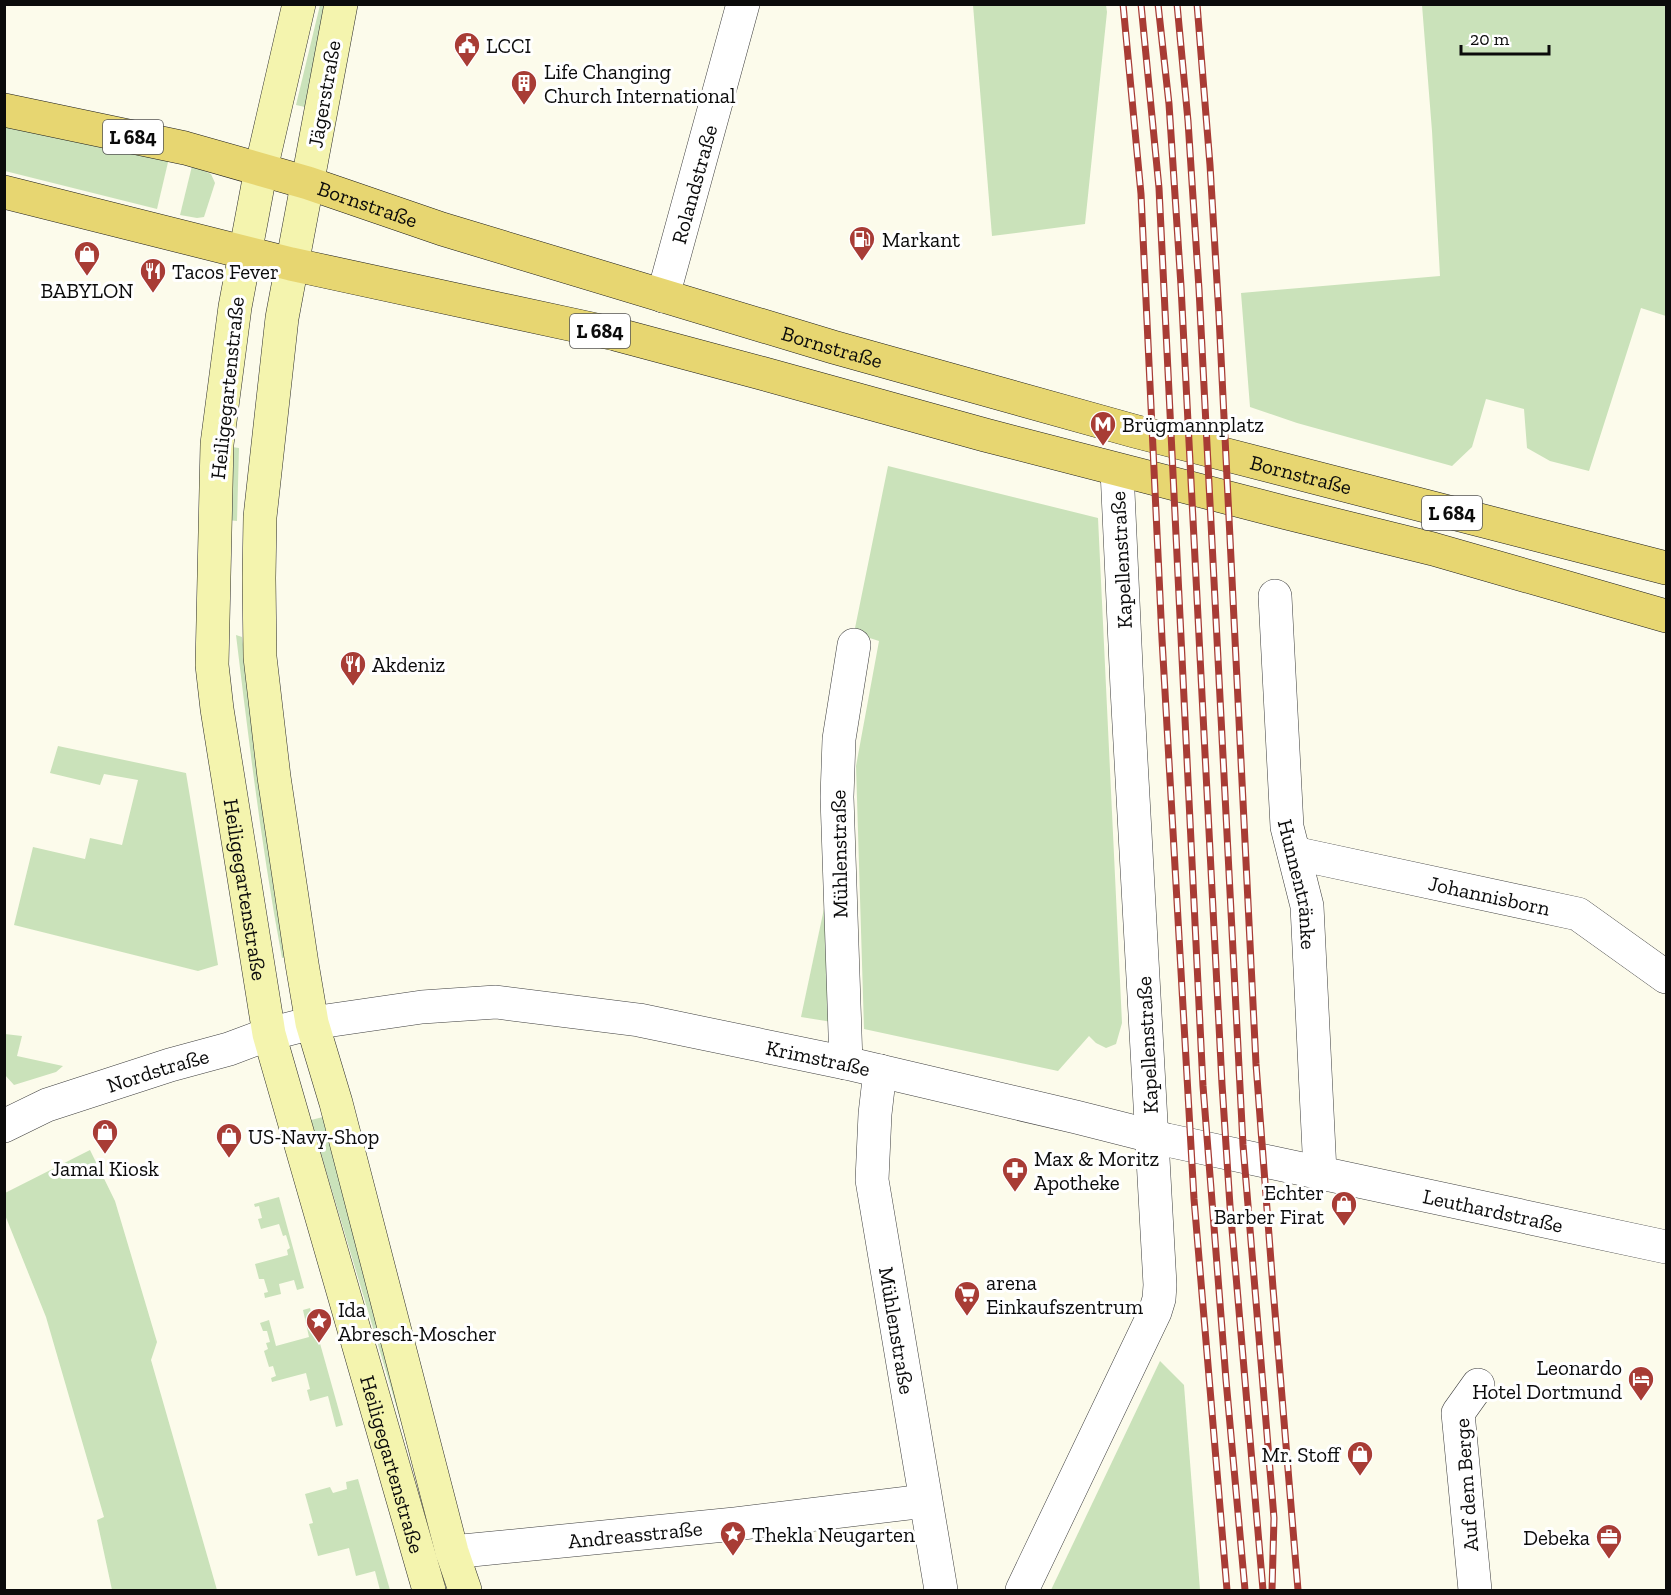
<svg xmlns="http://www.w3.org/2000/svg" width="1671" height="1595" viewBox="0 0 1671 1595" font-family="'Zilla Slab',serif">
  <rect width="100%" height="100%" fill="#fcfbeb"/>
  <g fill="#cae2ba">
    <polygon points="320,5 326,5 305,107 296,105"/>
    <polygon points="973,5 1106,5 1107,12 1085,224 992,236"/>
    <polygon points="1422,5 1666,5 1666,316 1641,308 1589,471 1550,461 1527,448 1524,409 1486,399 1472,447 1452,466 1297,423 1250,407 1241,293 1440,276 1432,131"/>
    <polygon points="5,125 169,158 157,209 5,171"/>
    <polygon points="192,166 211,174 215,183 204,217 197,218 180,215"/>
    <polygon points="232,447 239,448 237,521 227,520"/>
    <polygon points="888,466 1098,518 1122,1023 1116,1044 1106,1048 1096,1043 1089,1036 1058,1071 864,1029 856,766 879,641 854,633"/>
    <path d="M236,635L242,637L264,802L291,956L282,958C262,851 249,743 236,635Z"/>
    <polygon points="58,746 186,773 218,965 198,971 14,925 33,847 85,859 90,838 122,845 138,780 104,774 100,785 50,773"/>
    <polygon points="825,904 832,1022 801,1017"/>
    <polygon points="5,1034 22,1036 17,1056 63,1066 56,1072 14,1085 5,1075"/>
    <polygon points="327,1116 454,1590 447,1590 407,1442 311,1120"/>
    <polygon points="90,1150 115,1201 157,1342 151,1360 217,1590 112,1590 97,1520 104,1517 46,1317 5,1215 5,1193"/>
    <polygon points="279,1197 304,1288 297,1290 294,1280 279,1284 281,1294 265,1298 264,1293 268,1292 264,1279 259,1279 255,1264 288,1255 287,1250 290,1248 286,1235 283,1236 279,1224 261,1229 258,1219 262,1218 259,1206 255,1207 254,1204"/>
    <polygon points="310,1308 343,1425 336,1427 328,1396 310,1401 307,1390 310,1389 306,1373 272,1382 271,1378 276,1376 273,1366 269,1367 264,1351 268,1349 266,1343 270,1342 267,1331 263,1331 260,1323 269,1320 276,1346 309,1337 303,1310"/>
    <polygon points="1160,1361 1184,1385 1200,1590 1051,1590"/>
    <polygon points="358,1479 390,1590 380,1590 375,1571 356,1576 349,1548 318,1556 309,1524 313,1523 305,1494 330,1487 333,1493 347,1489 346,1482"/>
  </g>
  <g fill="none" stroke-linecap="round" stroke-linejoin="round">
    <g stroke="#3e3e3e" stroke-width="34">
      <g id="minor">
        <path id="s1" d="M663,296L743,4"/>
        <path id="s2" d="M1275,596L1287,827L1307,906L1320,1172"/>
        <path id="s3" d="M1294,853L1578,914L1666,977"/>
        <polyline points="846,1063 837,797 839,739 854,645"/>
        <path id="s4" d="M880,1071L875,1114L872,1180L941,1590"/>
        <path id="s5" d="M4,1126L47,1105L170,1065L229,1049L269,1034L312,1023L422,1007L496,1002L639,1020L846,1063L1076,1117L1167,1140L1666,1247"/>
        <path id="s6" d="M452,1552L735,1524L925,1501"/>
        <polyline points="1022,1590 1155,1312 1159,1299 1160,1285 1127,688 1117,470"/>
        <polyline points="1475,1590 1458,1413 1478,1385"/>
      </g>
    </g>
    <g stroke="#2d2d2d" stroke-width="34">
      <g id="secondary">
        <path id="s7" d="M299,4L261,169L235,307L217,444L212,665L217,709L269,1034L429,1590"/>
        <polyline points="341,4 282,318 260,517 259,578 260,657 274,777 302,964 312,1023 336,1103 452,1552 465,1590"/>
      </g>
    </g>
    <g stroke="#1c1c1c" stroke-width="34">
      <g id="primary">
        <path id="s8" d="M4,110L185,148L308,183L442,229L833,347L1134,431L1666,568"/>
        <polyline points="4,192 291,264 615,334 761,373 985,435 1287,513 1433,549 1666,616"/>
      </g>
    </g>
    <use href="#minor" stroke="#fff" stroke-width="33"/>
    <use href="#secondary" stroke="#f4f4ae" stroke-width="33"/>
    <use href="#primary" stroke="#e7d671" stroke-width="33"/>
    <g stroke="#a83c35" stroke-width="7">
      <g id="rail">
        <polyline points="1123,4 1141,194 1162,639 1194,1199 1227,1590"/>
        <polyline points="1141,4 1159,188 1203,1086 1226,1380 1245,1590"/>
        <polyline points="1158,4 1169,104 1181,286 1222,1084 1230,1206 1263,1590"/>
        <polyline points="1177,4 1188,121 1199,289 1243,1145 1274,1518 1272,1590"/>
        <polyline points="1197,4 1210,165 1219,316 1256,1064 1273,1288 1298,1590"/>
      </g>
    </g>
    <use href="#rail" stroke="#fff" stroke-width="4.5" stroke-dasharray="14" stroke-linecap="butt"/>
  </g>
  <defs>
    <g id="civic-pin" transform="scale(1.35)"><path d="M0 17L-7.5 6A9.5 9.5 0 1 1 7.5 6Z" fill="#a83c35" stroke="#fff"/><path d="M-.6-6.5H3V-4.5H.6V-3L4-1V1h2V6H-6V1h2V-1L-.6-3ZM-1.2 2.5V6h2.4V2.5Z" fill="#fff"/></g>
    <g id="building-pin" transform="scale(1.35)"><path d="M0 17L-7.5 6A9.5 9.5 0 1 1 7.5 6Z" fill="#a83c35" stroke="#fff"/><path d="M-4-6H4V6H1V3H-1V6H-4ZM-2.5-4.3h1.7v1.8h-1.7ZM.8-4.3h1.7v1.8H.8ZM-2.5-1h1.7V.8h-1.7ZM.8-1h1.7V.8H.8Z" fill="#fff"/></g>
    <g id="fuel-pin" transform="scale(1.35)"><path d="M0 17L-7.5 6A9.5 9.5 0 1 1 7.5 6Z" fill="#a83c35" stroke="#fff"/><path d="M-5.5-6h7V0h2V4h1.3V-2.5L3-4.5l.8-.8L6-3V5H2.5V1h-1V6h-7ZM-4.2-4.7v3.2H.2V-4.7Z" fill="#fff"/></g>
    <g id="shop-pin" transform="scale(1.35)"><path d="M0 17L-7.5 6A9.5 9.5 0 1 1 7.5 6Z" fill="#a83c35" stroke="#fff"/><path d="M-5-2.5h2.3a2.7 3.5 0 0 1 5.4 0H5L5.5 6h-11ZM-1.5-2.5h3a1.5 2.3 0 0 0-3 0Z" fill="#fff"/></g>
    <g id="restaurant-pin" transform="scale(1.35)"><path d="M0 17L-7.5 6A9.5 9.5 0 1 1 7.5 6Z" fill="#a83c35" stroke="#fff"/><path d="M-5-6h1v4h1v-4h1v4h1v-4h1v5L-1.5 .5V6h-2V.5L-5-1ZM5-6V6H3V1.5H1.5Q1.5-4 5-6Z" fill="#fff"/></g>
    <g id="metro-pin" transform="scale(1.35)"><path d="M0 17L-7.5 6A9.5 9.5 0 1 1 7.5 6Z" fill="#a83c35" stroke="#fff"/><path d="M-5.5 5V-5H-3L0 0L3-5H5.5V5H3V-.5L0 4L-3-.5V5Z" fill="#fff"/></g>
    <g id="pharmacy-pin" transform="scale(1.35)"><path d="M0 17L-7.5 6A9.5 9.5 0 1 1 7.5 6Z" fill="#a83c35" stroke="#fff"/><path d="M-2-6h4v4h4v4h-4v4h-4v-4h-4v-4h4Z" fill="#fff"/></g>
    <g id="supermarket-pin" transform="scale(1.35)"><path d="M0 17L-7.5 6A9.5 9.5 0 1 1 7.5 6Z" fill="#a83c35" stroke="#fff"/><path d="M-6-5.5h2.5l.6 2H6L4.5 2H-2.5L-4.4-4H-6ZM-1.5 3.2a1.3 1.3 0 1 0 .1 0ZM3 3.2a1.3 1.3 0 1 0 .1 0Z" fill="#fff"/></g>
    <g id="sight-pin" transform="scale(1.35)"><path d="M0 17L-7.5 6A9.5 9.5 0 1 1 7.5 6Z" fill="#a83c35" stroke="#fff"/><path d="M0-6L1.8-2.2L6-1.7L2.9 1.2L3.7 5.4L0 3.3L-3.7 5.4L-2.9 1.2L-6-1.7L-1.8-2.2Z" fill="#fff"/></g>
    <g id="hotel-pin" transform="scale(1.35)"><path d="M0 17L-7.5 6A9.5 9.5 0 1 1 7.5 6Z" fill="#a83c35" stroke="#fff"/><path d="M-6-4.5h1.5V1H6V5H4.5V3h-9V5H-6ZM-4 0a1.8 1.8 0 1 1 3.6 0ZM.5 0V-2.5h3Q6-2.5 6 0Z" fill="#fff"/></g>
    <g id="office-pin" transform="scale(1.35)"><path d="M0 17L-7.5 6A9.5 9.5 0 1 1 7.5 6Z" fill="#a83c35" stroke="#fff"/><path d="M-6-3h4V-5.5h4V-3h4V5H-6ZM-1-4.5V-3h2v-1.5ZM-6 0V1H6V0Z" fill="#fff"/></g>
  </defs>
  <g fill-rule="evenodd">
    <use href="#civic-pin" x="467" y="45"/>
    <use href="#building-pin" x="524" y="83"/>
    <use href="#fuel-pin" x="862" y="239"/>
    <use href="#shop-pin" x="87" y="254"/>
    <use href="#restaurant-pin" x="153" y="271"/>
    <use href="#metro-pin" x="1103" y="424"/>
    <use href="#restaurant-pin" x="353" y="664"/>
    <use href="#shop-pin" x="105" y="1132"/>
    <use href="#shop-pin" x="229" y="1136"/>
    <use href="#pharmacy-pin" x="1015" y="1170"/>
    <use href="#shop-pin" x="1344" y="1204"/>
    <use href="#supermarket-pin" x="967" y="1294"/>
    <use href="#sight-pin" x="319" y="1321"/>
    <use href="#hotel-pin" x="1641" y="1379"/>
    <use href="#shop-pin" x="1360" y="1454"/>
    <use href="#sight-pin" x="733" y="1534"/>
    <use href="#office-pin" x="1609" y="1537"/>
  </g>
  <g text-anchor="middle" dominant-baseline="central" stroke-width="6" stroke-linejoin="round" paint-order="stroke">
    <g fill="#fff" stroke="#545454" stroke-width="1.5">
      <rect x="103" y="120" width="60" height="34" rx="4.5"/>
      <rect x="570" y="314" width="60" height="34" rx="4.5"/>
      <rect x="1422" y="496" width="60" height="34" rx="4.5"/>
    </g>
    <g font-size="20" font-weight="bold" fill="#0b0b0b">
      <text x="133" y="137">L 684</text>
      <text x="600" y="331">L 684</text>
      <text x="1452" y="513">L 684</text>
    </g>
    <g font-size="21" fill="#0b0b0b" stroke="#fff" text-anchor="start">
      <text x="486" y="45">LCCI</text>
      <text x="544" y="71">Life Changing<tspan x="544" dy="24">Church International</tspan></text>
      <text x="882" y="239">Markant</text>
      <text x="172" y="271">Tacos Fever</text>
      <text x="87" y="290" text-anchor="middle">BABYLON</text>
      <text x="1122" y="424">Brügmannplatz</text>
      <text x="372" y="664">Akdeniz</text>
      <text x="248" y="1136">US-Navy-Shop</text>
      <text x="1034" y="1158">Max &amp; Moritz<tspan x="1034" dy="24">Apotheke</tspan></text>
      <text x="105" y="1168" text-anchor="middle">Jamal Kiosk</text>
      <text x="1324" y="1192" text-anchor="end">Echter<tspan x="1324" dy="24">Barber Firat</tspan></text>
      <text x="986" y="1282">arena<tspan x="986" dy="24">Einkaufszentrum</tspan></text>
      <text x="338" y="1309">Ida<tspan x="338" dy="24">Abresch-Moscher</tspan></text>
      <text x="1622" y="1367" text-anchor="end">Leonardo<tspan x="1622" dy="24">Hotel Dortmund</tspan></text>
      <text x="1340" y="1454" text-anchor="end">Mr. Stoff</text>
      <text x="752" y="1534">Thekla Neugarten</text>
      <text x="1590" y="1537" text-anchor="end">Debeka</text>
    </g>
    <g font-size="21" fill="#0b0b0b" stroke="#fff">
      <text transform="translate(324 94) rotate(-80)">Jägerstraße</text>
      <text stroke="none"><textPath href="#s1" startOffset="116">Rolandstraße</textPath></text>
      <text stroke="none"><textPath href="#s8" startOffset="376">Bornstraße</textPath></text>
      <text stroke="none"><textPath href="#s8" startOffset="862">Bornstraße</textPath></text>
      <text transform="translate(227 388) rotate(-84)">Heiligegartenstraße</text>
      <text stroke="none"><textPath href="#s8" startOffset="1348">Bornstraße</textPath></text>
      <text transform="translate(1121 560) rotate(-93)">Kapellenstraße</text>
      <text transform="translate(839 854) rotate(-91)">Mühlenstraße</text>
      <text stroke="none"><textPath href="#s2" startOffset="290">Hunnentränke</textPath></text>
      <text stroke="none"><textPath href="#s7" startOffset="896">Heiligegartenstraße</textPath></text>
      <text stroke="none"><textPath href="#s3" startOffset="200">Johannisborn</textPath></text>
      <text transform="translate(1147 1045) rotate(-93)">Kapellenstraße</text>
      <text stroke="none"><textPath href="#s5" startOffset="838">Krimstraße</textPath></text>
      <text stroke="none"><textPath href="#s5" startOffset="164">Nordstraße</textPath></text>
      <text stroke="none"><textPath href="#s5" startOffset="1530">Leuthardstraße</textPath></text>
      <text stroke="none"><textPath href="#s4" startOffset="262">Mühlenstraße</textPath></text>
      <text stroke="none"><textPath href="#s7" startOffset="1490">Heiligegartenstraße</textPath></text>
      <text transform="translate(1466 1485) rotate(-94)">Auf dem Berge</text>
      <text stroke="none"><textPath href="#s6" startOffset="184">Andreasstraße</textPath></text>
    </g>
  </g>
  <rect width="1671" height="1595" fill="none" stroke="#0b0b0b" stroke-width="12"/>
  <path d="M1461 45v9h88v-9" fill="none" stroke="#0b0b0b" stroke-width="3"/>
  <text x="1470" y="45" font-size="18" fill="#0b0b0b" stroke="#ffffff" stroke-width="4.5" paint-order="stroke">20 m</text>
</svg>
